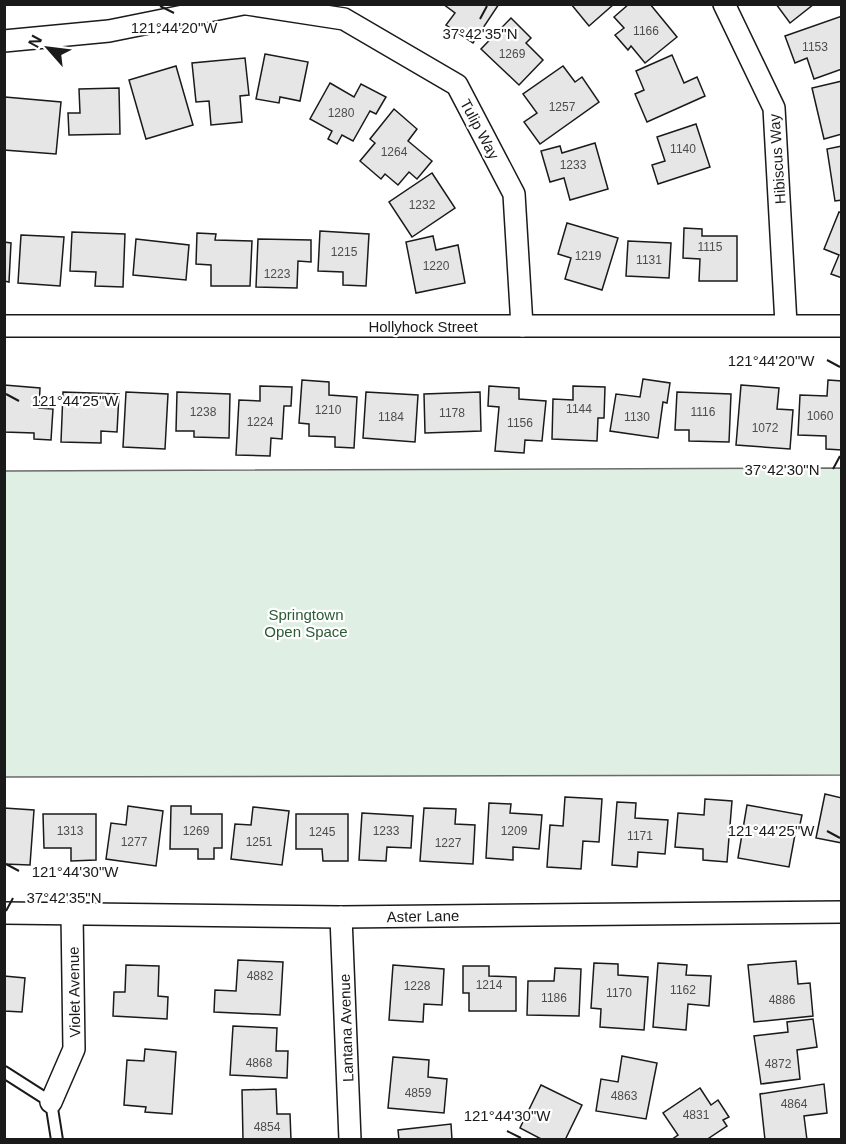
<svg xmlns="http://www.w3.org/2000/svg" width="846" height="1144" viewBox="0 0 846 1144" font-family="Helvetica,sans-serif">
  <rect width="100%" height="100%" fill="#fff"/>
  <polygon fill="#e0efe3" stroke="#6a6a6a" stroke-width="1.5" points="841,468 841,775 5,777 5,471"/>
  <g fill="#e6e6e6" stroke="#1a1a1a" stroke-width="1.5">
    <polygon points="443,4 499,4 473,43 446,25 455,13"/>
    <polygon points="571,4 614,4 589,26"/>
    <polygon points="629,4 650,4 677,37 645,63 631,46 628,50 615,35 624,28 614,17"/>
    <polygon points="776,4 814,4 790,23"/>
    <polygon points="842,16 842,69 814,79 807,58 795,63 785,36"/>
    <polygon points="511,18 531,38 526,43 543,60 519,85 481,49"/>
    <polygon points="265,54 308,62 300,101 280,97 279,103 256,99"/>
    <polygon points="672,55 684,83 697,77 705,96 647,122 635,94 644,90 636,71"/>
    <polygon points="245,58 249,95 240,96 242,122 211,125 209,101 196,102 192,63"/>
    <polygon points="176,66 193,125 146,139 129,80"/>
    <polygon points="563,66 575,82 582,77 599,102 540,144 524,122 537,113 523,94"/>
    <polygon points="842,81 842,134 824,139 812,88"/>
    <polygon points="330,83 354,97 361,84 386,97 376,114 370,111 353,141 342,135 337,144 328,139 332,131 310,119"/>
    <polygon points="119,88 120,134 69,135 68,113 80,113 79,89"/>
    <polygon points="5,97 61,102 56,154 4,150"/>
    <polygon points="394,109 417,129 408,141 432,161 417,179 409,172 398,185 385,174 381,179 360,161 375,143 370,139"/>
    <polygon points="696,124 710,167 658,184 652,165 665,161 657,137"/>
    <polygon points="595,143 608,189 570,200 564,178 550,182 541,151 560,146 562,153"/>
    <polygon points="842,146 842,200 835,201 827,149"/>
    <polygon points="432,173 455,208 412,237 389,202"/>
    <polygon points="839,212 842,213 842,278 831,274 839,255 824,249"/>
    <polygon points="567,223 618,238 602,290 565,279 571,258 558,254"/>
    <polygon points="684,228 702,229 702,236 737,236 737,281 699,281 700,259 683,258"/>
    <polygon points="320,231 369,234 366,286 343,285 343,272 318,271"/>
    <polygon points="72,232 125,234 123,287 95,286 96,272 70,271"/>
    <polygon points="197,233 216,234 215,240 252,241 250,286 211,286 211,265 196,264"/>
    <polygon points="21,235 64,237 60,286 18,283"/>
    <polygon points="433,236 436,250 458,245 465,283 416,293 406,242"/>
    <polygon points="136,239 189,245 186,280 133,275"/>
    <polygon points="258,239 311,240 311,262 298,261 297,288 256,287"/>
    <polygon points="628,241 671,243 669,278 626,276"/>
    <polygon points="4,242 11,243 9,282 4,281"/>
    <polygon points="643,379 670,383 667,403 663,402 658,438 610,431 616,394 640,397"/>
    <polygon points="302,380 329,382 329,395 357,397 354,448 335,447 335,437 309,436 309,424 299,423"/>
    <polygon points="828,380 842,381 842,450 826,449 826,436 798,435 800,395 827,396"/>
    <polygon points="4,385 40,388 39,408 53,409 51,440 34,439 34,433 4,432"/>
    <polygon points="741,385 779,388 777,409 793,410 790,449 736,445"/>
    <polygon points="260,386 292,387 291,406 284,406 282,439 271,438 270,456 236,455 239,400 260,401"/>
    <polygon points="489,386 519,388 519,399 546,401 542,441 525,440 524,453 495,451 499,407 488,406"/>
    <polygon points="573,386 605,387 604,418 598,418 597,441 552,439 553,399 573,400"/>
    <polygon points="63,392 119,394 117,432 101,431 101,443 61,442"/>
    <polygon points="126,392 168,394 165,449 123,447"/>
    <polygon points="177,392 230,394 229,438 194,437 194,431 176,431"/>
    <polygon points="366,392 418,395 415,442 363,438"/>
    <polygon points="480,392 481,431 425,433 424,394"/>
    <polygon points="677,392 731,394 729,442 689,441 689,430 675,430"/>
    <polygon points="825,794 842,798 842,843 816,838"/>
    <polygon points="565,797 602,799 599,842 583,841 581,869 547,867 550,825 563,826"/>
    <polygon points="705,799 732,801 727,862 703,860 703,849 675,847 678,813 704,815"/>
    <polygon points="617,802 636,803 635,818 668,820 665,854 638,852 637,867 612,865"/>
    <polygon points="489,803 511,804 510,813 542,815 539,849 513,847 513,860 486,858"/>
    <polygon points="747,805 802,815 799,829 796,829 789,867 738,858"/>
    <polygon points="128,806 163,811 156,866 106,859 111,823 126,825"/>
    <polygon points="171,806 191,806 191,814 222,814 222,848 214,848 214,859 198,859 198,849 170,849"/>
    <polygon points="253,807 289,811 282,865 231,859 235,824 251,825"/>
    <polygon points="4,808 34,810 30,865 4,864"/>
    <polygon points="424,808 456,809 455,824 475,825 473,864 420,861"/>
    <polygon points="362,813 413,816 411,848 387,847 386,861 359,860"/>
    <polygon points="43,814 96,814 96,860 71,861 71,848 44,848"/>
    <polygon points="296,814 348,814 348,861 323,861 322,849 296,849"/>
    <polygon points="238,960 283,962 280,1015 214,1012 215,990 236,991"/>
    <polygon points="796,961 798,984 810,983 813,1016 754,1022 748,965"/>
    <polygon points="594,963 618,964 618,975 648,977 644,1030 600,1027 601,1009 591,1008"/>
    <polygon points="658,963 687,965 686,975 711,976 709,1006 688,1004 686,1030 653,1027"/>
    <polygon points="126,965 159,966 158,996 168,997 167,1019 113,1016 114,992 125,992"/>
    <polygon points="393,965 444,969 442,1005 424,1004 423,1022 389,1020"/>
    <polygon points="463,966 489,966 489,976 516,977 516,1011 469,1011 469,993 463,993"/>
    <polygon points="555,968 581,969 579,1016 527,1015 528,981 554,981"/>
    <polygon points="4,976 25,978 22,1012 4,1011"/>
    <polygon points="813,1019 817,1047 797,1050 800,1079 761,1084 754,1036 788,1032 787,1022"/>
    <polygon points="233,1026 277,1028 276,1051 288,1051 287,1078 230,1075"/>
    <polygon points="145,1049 176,1052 172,1114 145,1112 146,1107 124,1105 127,1060 144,1061"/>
    <polygon points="622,1056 657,1063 646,1119 596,1111 601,1079 618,1082"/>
    <polygon points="393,1057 429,1060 428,1077 447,1079 444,1113 388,1108"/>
    <polygon points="824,1084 827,1113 804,1116 807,1140 765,1140 760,1094"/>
    <polygon points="541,1085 582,1105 565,1140 543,1140 520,1128"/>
    <polygon points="700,1088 711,1105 718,1100 729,1117 723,1120 727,1126 706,1140 671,1140 678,1135 663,1113"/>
    <polygon points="276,1089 277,1114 290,1114 291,1140 243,1140 242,1090"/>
    <polygon points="451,1124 452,1140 399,1140 398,1130"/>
  </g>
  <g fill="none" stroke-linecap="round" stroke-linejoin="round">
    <g stroke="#1a1a1a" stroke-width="14">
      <polyline id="lane" points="4,1072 51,1102 57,1140"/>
    </g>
    <g stroke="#1a1a1a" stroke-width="24">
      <g id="street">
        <polyline points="247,4 344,19 457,85 514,194 522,326"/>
        <polyline points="724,4 774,108 786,324"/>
        <polyline points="4,41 109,31 243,4"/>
        <polyline points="4,326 842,326"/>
        <polyline points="4,913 341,917 842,912"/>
        <polyline points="341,917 350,1140"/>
        <polyline points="51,1102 74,1049 72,913"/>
      </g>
    </g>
    <use href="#lane" stroke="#fff" stroke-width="10"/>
    <use href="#street" stroke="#fff" stroke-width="21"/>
  </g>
  <path fill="none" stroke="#1a1a1a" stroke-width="2" d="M160,6L174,13M480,19L487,6M827,360L840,367M6,394L19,401M833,469L840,456M827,831L840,838M6,864L19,871M6,911L13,898M507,1131L521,1138"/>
  <g text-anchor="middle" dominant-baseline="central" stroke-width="4.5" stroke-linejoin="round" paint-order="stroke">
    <g font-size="12" fill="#4d4d4d">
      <text x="646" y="31">1166</text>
      <text x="815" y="47">1153</text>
      <text x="512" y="54">1269</text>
      <text x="562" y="107">1257</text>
      <text x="341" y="113">1280</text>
      <text x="683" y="149">1140</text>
      <text x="394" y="152">1264</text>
      <text x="573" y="165">1233</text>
      <text x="422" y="205">1232</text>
      <text x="710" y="247">1115</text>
      <text x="344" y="252">1215</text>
      <text x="588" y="256">1219</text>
      <text x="649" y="260">1131</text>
      <text x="436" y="266">1220</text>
      <text x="277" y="274">1223</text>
      <text x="579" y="409">1144</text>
      <text x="328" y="410">1210</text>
      <text x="203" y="412">1238</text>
      <text x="703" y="412">1116</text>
      <text x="452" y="413">1178</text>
      <text x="820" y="416">1060</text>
      <text x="391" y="417">1184</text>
      <text x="637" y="417">1130</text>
      <text x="260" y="422">1224</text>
      <text x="520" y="423">1156</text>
      <text x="765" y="428">1072</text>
      <text x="70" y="831">1313</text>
      <text x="196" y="831">1269</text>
      <text x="386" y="831">1233</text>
      <text x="514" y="831">1209</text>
      <text x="322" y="832">1245</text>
      <text x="640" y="836">1171</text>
      <text x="134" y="842">1277</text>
      <text x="259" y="842">1251</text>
      <text x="448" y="843">1227</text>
      <text x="260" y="976">4882</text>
      <text x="489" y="985">1214</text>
      <text x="417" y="986">1228</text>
      <text x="683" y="990">1162</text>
      <text x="619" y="993">1170</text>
      <text x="554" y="998">1186</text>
      <text x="782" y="1000">4886</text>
      <text x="259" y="1063">4868</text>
      <text x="778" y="1064">4872</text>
      <text x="418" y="1093">4859</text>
      <text x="624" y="1096">4863</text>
      <text x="794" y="1104">4864</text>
      <text x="696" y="1115">4831</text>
      <text x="267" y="1127">4854</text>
    </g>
    <g font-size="15" fill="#1a1a1a" stroke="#fff">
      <text transform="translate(480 129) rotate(62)">Tulip Way</text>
      <text transform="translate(777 159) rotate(-94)">Hibiscus Way</text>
      <text x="423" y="326">Hollyhock Street</text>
      <text transform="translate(423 916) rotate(-1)">Aster Lane</text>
      <text transform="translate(74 992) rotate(-91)">Violet Avenue</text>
      <text transform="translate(346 1028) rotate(-92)">Lantana Avenue</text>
    </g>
    <g font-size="15" fill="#2b5a34" stroke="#fff">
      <text x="306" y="614">Springtown<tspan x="306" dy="17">Open Space</tspan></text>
    </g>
  </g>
  <g font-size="15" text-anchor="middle" fill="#1a1a1a" stroke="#fff" stroke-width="4.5" stroke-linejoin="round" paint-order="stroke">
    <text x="174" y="33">121°44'20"W</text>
    <text x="480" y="39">37°42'35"N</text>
    <text x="771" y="366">121°44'20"W</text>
    <text x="75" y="406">121°44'25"W</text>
    <text x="782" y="475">37°42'30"N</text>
    <text x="771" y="836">121°44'25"W</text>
    <text x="75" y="877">121°44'30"W</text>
    <text x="64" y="903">37°42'35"N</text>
    <text x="507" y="1121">121°44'30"W</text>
  </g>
  <rect width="846" height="1144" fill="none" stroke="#1a1a1a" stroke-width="12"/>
  <g transform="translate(48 48) rotate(298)" stroke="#ffffff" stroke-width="4.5" paint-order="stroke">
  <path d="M0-4.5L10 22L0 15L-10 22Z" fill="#1a1a1a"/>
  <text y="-9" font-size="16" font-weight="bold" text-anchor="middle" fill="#1a1a1a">N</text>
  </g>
</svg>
